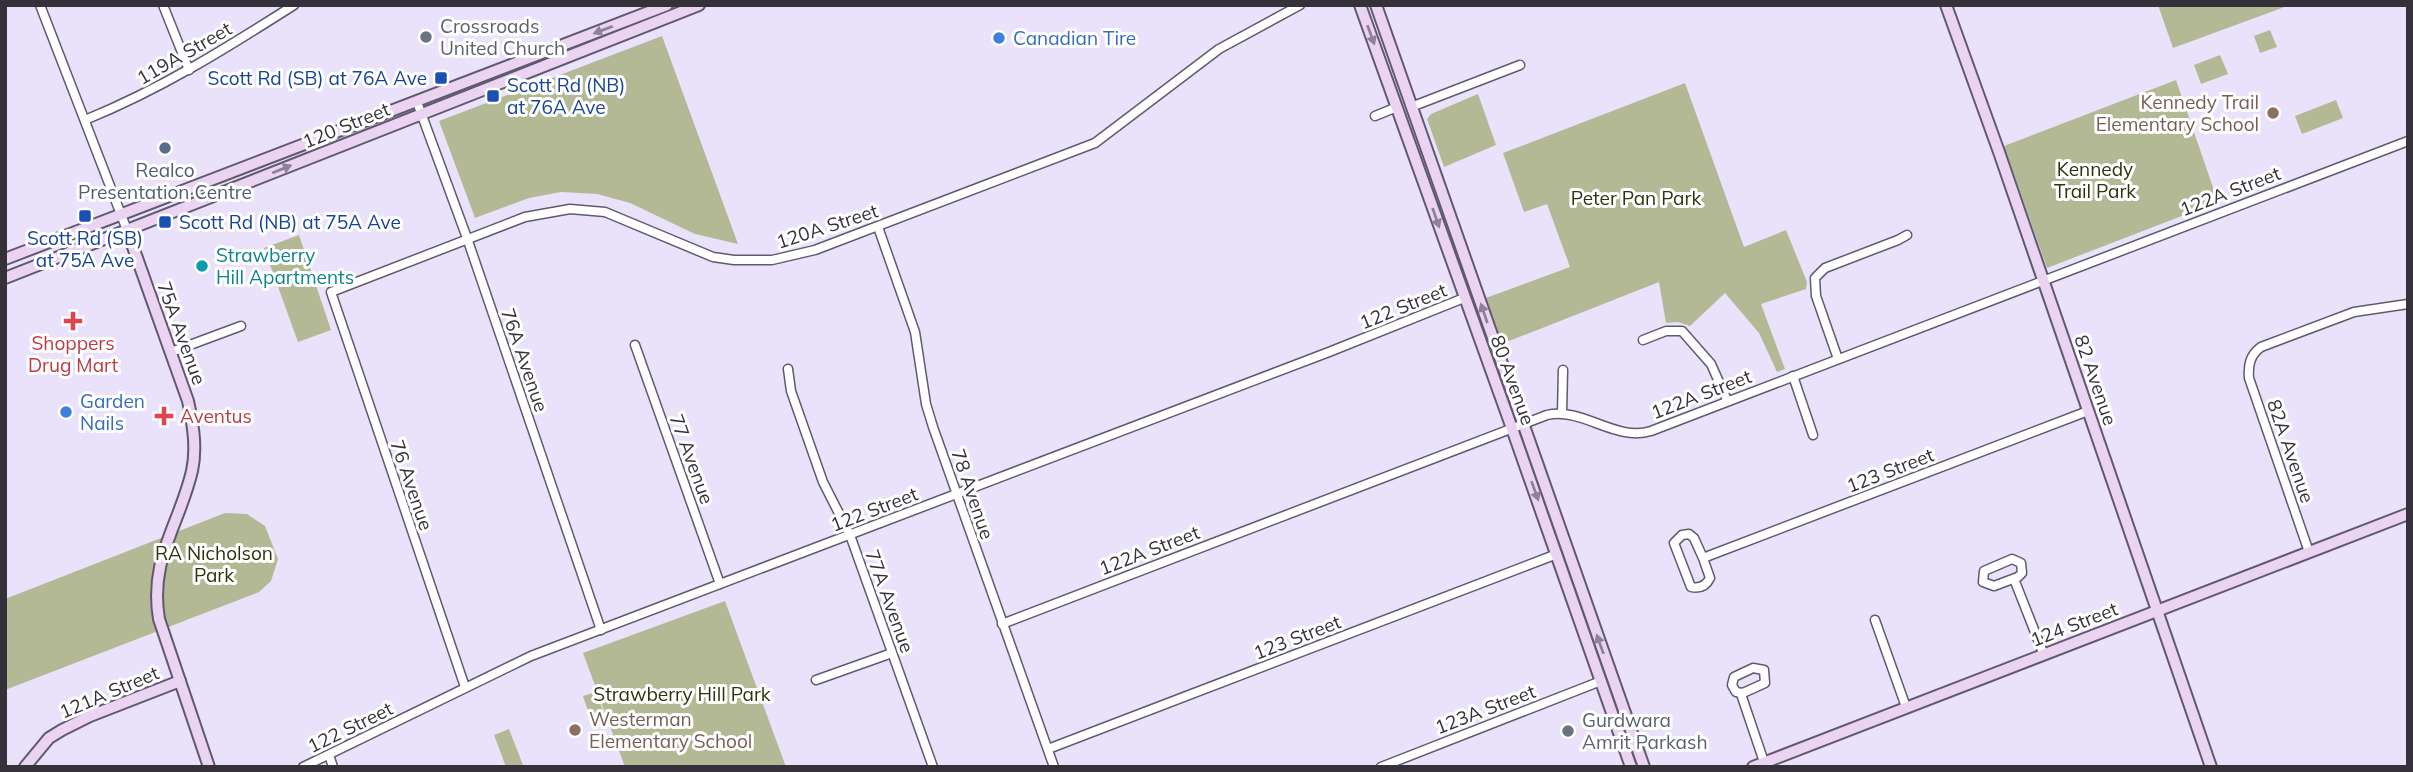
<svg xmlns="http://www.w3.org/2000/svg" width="2413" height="772" viewBox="0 0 2413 772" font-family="Mulish,sans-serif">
  <rect width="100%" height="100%" fill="#eae2fa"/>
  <g fill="#b4b995">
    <polygon points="2158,5 2290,5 2173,48"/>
    <polygon points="2270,30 2277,47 2260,53 2254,36"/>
    <polygon points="662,36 738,244 695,234 630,203 597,194 561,192 529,198 475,218 439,121"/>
    <polygon points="2220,55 2228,74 2201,84 2194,65"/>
    <polygon points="2176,80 2218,202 2047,268 2004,146"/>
    <polygon points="1685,83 1744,247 1786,230 1807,282 1806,289 1761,304 1785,369 1777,372 1759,333 1725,293 1690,326 1678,322 1666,323 1659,282 1499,345 1483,299 1570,267 1547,204 1524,212 1503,153"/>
    <polygon points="1478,94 1496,145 1444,167 1427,119 1431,114"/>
    <polygon points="2336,100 2343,118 2302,134 2295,116"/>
    <polygon points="299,235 331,330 298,342 264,248"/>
    <polygon points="225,513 247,514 265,526 278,559 271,581 259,592 5,690 5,599"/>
    <polygon points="725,601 786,767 625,767 583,653"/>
    <polygon points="596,692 607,721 593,726 583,696"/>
    <polygon points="509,729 523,765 506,767 494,735"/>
  </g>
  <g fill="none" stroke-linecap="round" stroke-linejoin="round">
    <g stroke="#605a6e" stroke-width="11">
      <g id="street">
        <polyline points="40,5 127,230"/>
        <polyline points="163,5 189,70"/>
        <polyline points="417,102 467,238 601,630"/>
        <polyline points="1411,107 1520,65"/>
        <polyline points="1375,116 1397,107"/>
        <path d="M85,120C161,89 225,49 294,5"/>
        <polyline points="878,227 915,332 926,404 933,427 1054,767"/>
        <polyline points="1643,340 1666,331 1682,331 1711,364 1727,400"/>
        <polyline points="635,345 720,584"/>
        <polyline points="171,352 241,326"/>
        <polyline points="1838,359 1816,296 1815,278 1825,268 1898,240 1907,235"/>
        <polyline points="788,369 791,391 823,482 850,535 933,767"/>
        <polyline points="1793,376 1813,435"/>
        <polyline points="1562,413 1563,370"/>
        <path d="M2309,552L2249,378C2248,365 2250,355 2261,347L2354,312L2408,304"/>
        <path d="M1703,558L1710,578C1706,586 1700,589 1691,587L1674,543L1682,535L1689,534L1694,538L1703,558L2088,411"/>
        <polygon points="2012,559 2021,563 2022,573 2018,577 1994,586 1983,582 1984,571"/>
        <polyline points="2014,579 2044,655"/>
        <polyline points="1875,620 1906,707"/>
        <path d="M1002,624L1547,415C1583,407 1615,442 1651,431L2408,141"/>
        <polygon points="1753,668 1764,670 1765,683 1743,693 1736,692 1732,685 1734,677"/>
        <polyline points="816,680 892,653"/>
        <polyline points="465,687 331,292 525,217 570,209 605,212 713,257 734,260 772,260 815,250 1095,143 1219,49 1300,5"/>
        <polyline points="1741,694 1764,762"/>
        <polyline points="1048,749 1557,554"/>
        <polyline points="329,755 333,767"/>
        <polyline points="303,767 531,656 1329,352 1464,298"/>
        <polyline points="1381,767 1601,681"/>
      </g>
    </g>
    <g stroke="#605a6e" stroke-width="14">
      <g id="secondary">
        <polyline points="1360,5 1509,420 1631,767"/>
        <polyline points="1376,5 1644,767"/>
        <polyline points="1946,5 1999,152 2211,767"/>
        <path d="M127,230L188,401C193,424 197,448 192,471C179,526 149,559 159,619L209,767"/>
        <polyline points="5,259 667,5"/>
        <polyline points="5,278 699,5"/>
        <polyline points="25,767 49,738 62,730 90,716 180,681"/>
        <polyline points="1753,767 2408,514"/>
      </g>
    </g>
    <use href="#street" stroke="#fff" stroke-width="8"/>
    <use href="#secondary" stroke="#ead4f2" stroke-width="10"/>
  </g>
  <defs><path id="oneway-solid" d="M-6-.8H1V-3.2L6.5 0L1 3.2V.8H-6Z" transform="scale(1.75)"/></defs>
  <g fill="#8f8296">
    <use href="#oneway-solid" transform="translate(603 30) rotate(159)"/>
    <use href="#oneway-solid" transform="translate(1371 35) rotate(70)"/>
    <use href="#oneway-solid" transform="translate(282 169) rotate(-22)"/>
    <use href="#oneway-solid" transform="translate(1436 218) rotate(71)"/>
    <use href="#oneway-solid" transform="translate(1484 313) rotate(-109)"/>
    <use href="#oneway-solid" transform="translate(1535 491) rotate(70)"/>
    <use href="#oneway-solid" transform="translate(1600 644) rotate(-110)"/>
  </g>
  <g fill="#6b7280" stroke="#fff" stroke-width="2.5">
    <circle cx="426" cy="37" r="7"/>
    <circle cx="1568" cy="731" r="7"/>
  </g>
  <g fill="#3f7fe0" stroke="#fff" stroke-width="2.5">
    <circle cx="999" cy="38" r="7"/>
    <circle cx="66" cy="412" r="7"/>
  </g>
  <g fill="#1a4fb4" stroke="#fff" stroke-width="2.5">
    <rect x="434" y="71" width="14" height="14" rx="3.5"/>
    <rect x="486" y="89" width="14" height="14" rx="3.5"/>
    <rect x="78" y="209" width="14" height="14" rx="3.5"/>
    <rect x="158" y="215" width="14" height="14" rx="3.5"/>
  </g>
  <g fill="#8d6e63" stroke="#fff" stroke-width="2.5">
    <circle cx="2273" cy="113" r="7"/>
    <circle cx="575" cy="730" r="7"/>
  </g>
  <circle fill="#5c6f8a" stroke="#fff" stroke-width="2.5" cx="165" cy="148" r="7"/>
  <circle fill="#0f9aa8" stroke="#fff" stroke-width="2.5" cx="202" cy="266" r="7"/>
  <g fill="#e0444e" stroke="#fff" stroke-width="2.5">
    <path d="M69.5 310.5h7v7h7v7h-7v7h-7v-7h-7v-7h7z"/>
    <path d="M160.5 405.5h7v7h7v7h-7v7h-7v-7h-7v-7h7z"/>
  </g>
  <g text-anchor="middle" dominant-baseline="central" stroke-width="6" stroke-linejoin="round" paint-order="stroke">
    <g font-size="19" fill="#5b616d" stroke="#fff" text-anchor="start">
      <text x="440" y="26">Crossroads<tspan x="440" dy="22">United Church</tspan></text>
      <text x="1582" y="720">Gurdwara<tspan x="1582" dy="22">Amrit Parkash</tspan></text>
    </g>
    <g font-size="19" fill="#366cbe" stroke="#fff" text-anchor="start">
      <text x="1013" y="38">Canadian Tire</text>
      <text x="80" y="401">Garden<tspan x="80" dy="22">Nails</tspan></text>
    </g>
    <g font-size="19" fill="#34313a" stroke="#fff">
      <text transform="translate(184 53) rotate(-30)">119A Street</text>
      <text transform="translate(346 125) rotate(-22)">120 Street</text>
      <text transform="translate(2230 191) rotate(-21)">122A Street</text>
      <text transform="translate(827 226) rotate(-18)">120A Street</text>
      <text transform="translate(1403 306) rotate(-22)">122 Street</text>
      <text transform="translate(182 333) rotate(70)">75A Avenue</text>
      <text transform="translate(525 360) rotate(71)">76A Avenue</text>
      <text transform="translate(1513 380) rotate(70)">80 Avenue</text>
      <text transform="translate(2096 380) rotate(71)">82 Avenue</text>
      <text transform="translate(1701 394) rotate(-21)">122A Street</text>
      <text transform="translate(2291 451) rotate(71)">82A Avenue</text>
      <text transform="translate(692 459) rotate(70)">77 Avenue</text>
      <text transform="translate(1890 470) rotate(-21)">123 Street</text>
      <text transform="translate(412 485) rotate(71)">76 Avenue</text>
      <text transform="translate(973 494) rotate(71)">78 Avenue</text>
      <text transform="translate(874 509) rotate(-21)">122 Street</text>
      <text transform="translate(1149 550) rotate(-21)">122A Street</text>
      <text transform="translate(890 601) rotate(70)">77A Avenue</text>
      <text transform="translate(2074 624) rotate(-21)">124 Street</text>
      <text transform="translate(1297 637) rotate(-21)">123 Street</text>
      <text transform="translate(109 692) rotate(-23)">121A Street</text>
      <text transform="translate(1485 709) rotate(-21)">123A Street</text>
      <text transform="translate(350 727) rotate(-26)">122 Street</text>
    </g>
    <g font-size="19" fill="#164399" stroke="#fff" text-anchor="start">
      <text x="427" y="78" text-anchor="end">Scott Rd (SB) at 76A Ave</text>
      <text x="507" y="85">Scott Rd (NB)<tspan x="507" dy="22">at 76A Ave</tspan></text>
      <text x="179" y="222">Scott Rd (NB) at 75A Ave</text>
      <text x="85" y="238" text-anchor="middle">Scott Rd (SB)<tspan x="85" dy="22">at 75A Ave</tspan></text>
    </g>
    <g font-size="19" fill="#785e54" stroke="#fff" text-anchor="end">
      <text x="2259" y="102">Kennedy Trail<tspan x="2259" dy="22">Elementary School</tspan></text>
      <text x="589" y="719" text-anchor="start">Westerman<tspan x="589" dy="22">Elementary School</tspan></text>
    </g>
    <g font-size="19" fill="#2f330b" stroke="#fff">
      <text x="2095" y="169">Kennedy<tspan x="2095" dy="22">Trail Park</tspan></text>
      <text x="1636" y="198">Peter Pan Park</text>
      <text x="214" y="553">RA Nicholson<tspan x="214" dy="22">Park</tspan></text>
      <text x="682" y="694">Strawberry Hill Park</text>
    </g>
    <g font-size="19" fill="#4e5e75" stroke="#fff">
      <text x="165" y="170">Realco<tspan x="165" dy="22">Presentation Centre</tspan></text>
    </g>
    <g font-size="19" fill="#0d838f" stroke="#fff" text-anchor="start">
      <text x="216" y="255">Strawberry<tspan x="216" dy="22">Hill Apartments</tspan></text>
    </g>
    <g font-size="19" fill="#be3a42" stroke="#fff">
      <text x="73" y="343">Shoppers<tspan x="73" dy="22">Drug Mart</tspan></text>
      <text x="180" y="416" text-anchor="start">Aventus</text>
    </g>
  </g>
  <rect width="2413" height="772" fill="none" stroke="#34313a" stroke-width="14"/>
</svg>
